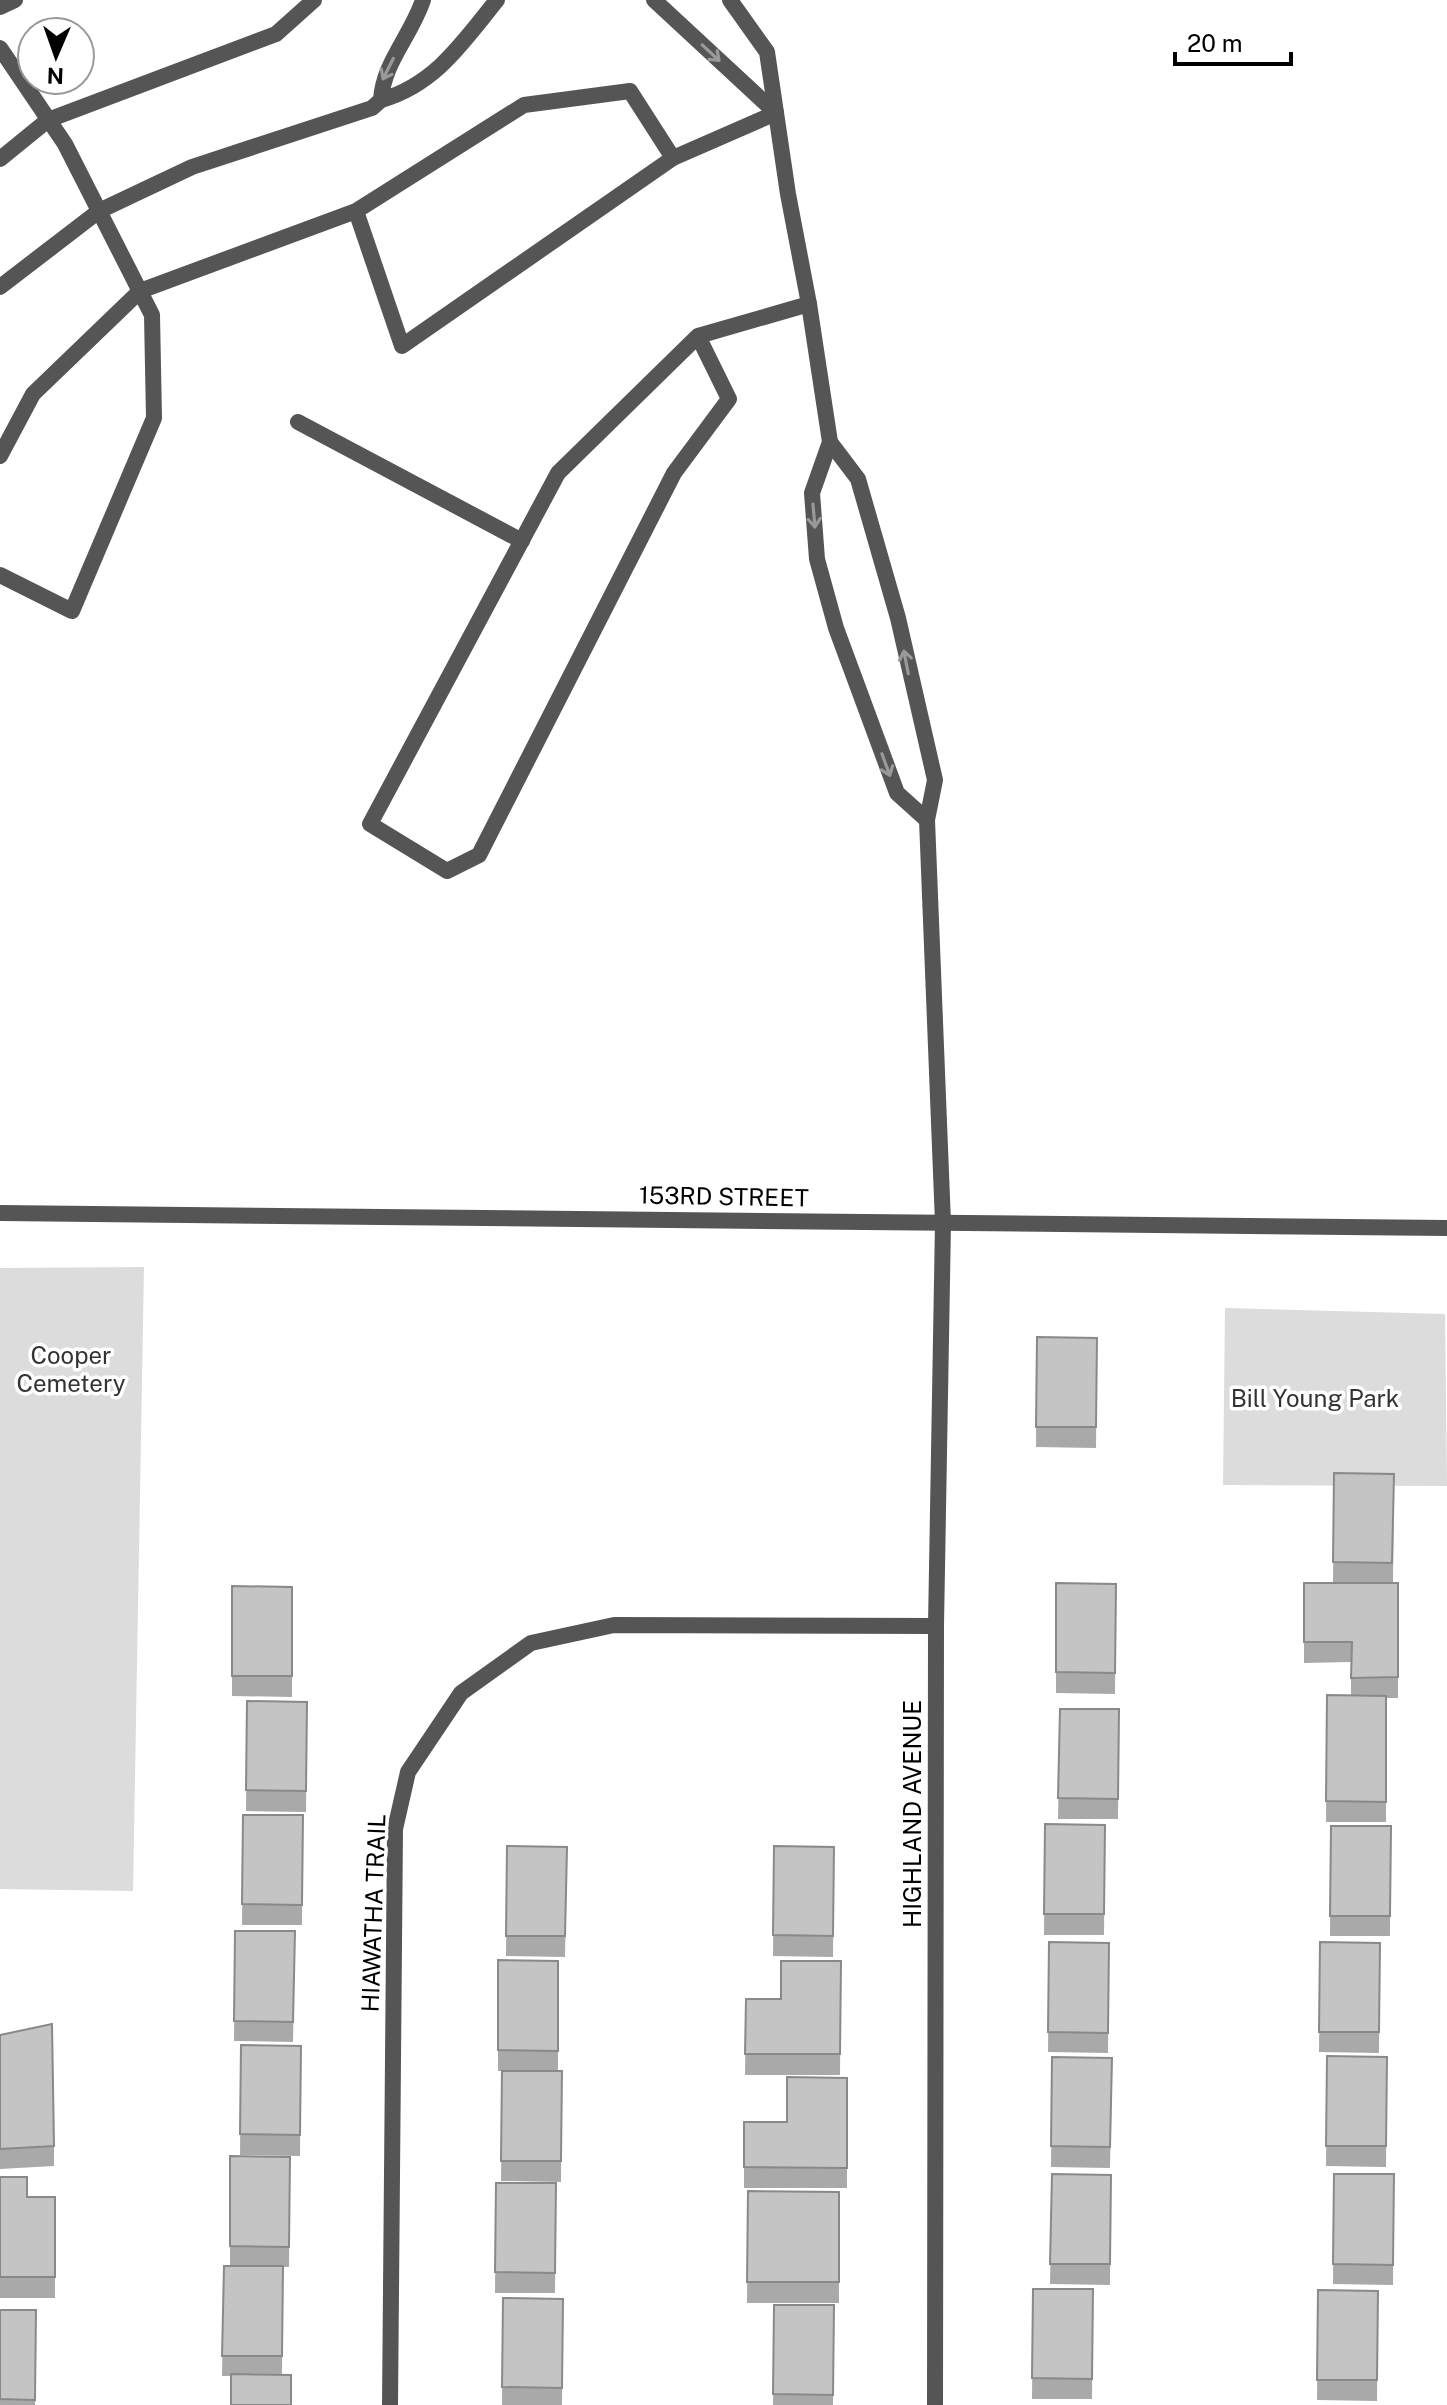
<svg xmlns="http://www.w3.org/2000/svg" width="1447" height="2405" viewBox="0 0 1447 2405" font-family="'Public Sans',sans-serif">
  <rect width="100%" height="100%" fill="#fff"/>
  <g fill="#dcdcdc">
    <polygon points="144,1267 133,1891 0,1889 0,1268"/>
    <polygon points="1225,1308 1445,1314 1447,1486 1223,1485"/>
  </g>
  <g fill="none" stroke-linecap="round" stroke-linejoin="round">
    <g stroke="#555" stroke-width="16">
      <path d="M423,0C411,36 383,63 381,100C435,85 463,42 497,0"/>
      <polyline points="654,0 776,113"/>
      <polyline points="730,0 767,52 788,194 809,304 830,442 812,493 817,559 836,628 897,793 927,820"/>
      <polyline points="0,7 15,0"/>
      <polyline points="0,48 65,144 152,315 154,418 72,611 0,575"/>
      <polyline points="673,158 776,113"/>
      <polyline points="0,159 48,120 276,34 314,0"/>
      <polyline points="0,287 99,211 192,167 372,108 381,100"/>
      <polyline points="698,336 729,399 674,473 479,855 447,871 370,824 558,473 698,336 809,304"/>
      <polyline points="298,422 522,541"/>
      <polyline points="830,442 858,479 898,618 935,780 927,820 943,1223"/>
      <polyline points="0,456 33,394 140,291 356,211 524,105 630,91 673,158 402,346 356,211"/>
    </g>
    <g stroke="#555" stroke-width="16">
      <polyline points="390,2405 395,1829 408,1772 461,1693 531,1643 614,1625 936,1626"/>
      <polyline points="935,2405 936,1626 943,1223"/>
    </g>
    <polyline stroke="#555" stroke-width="16" points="0,1213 1447,1228"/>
  </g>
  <g fill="#a9a9a9">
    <polygon points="1037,1337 1097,1338 1096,1448 1036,1447"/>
    <polygon points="1334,1473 1394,1474 1393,1583 1398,1583 1398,1698 1386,1698 1386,1822 1326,1822 1327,1695 1351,1695 1351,1662 1304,1663 1304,1583 1333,1583"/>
    <polygon points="1056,1583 1116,1584 1115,1694 1056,1693"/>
    <polygon points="232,1586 292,1587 292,1697 232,1696"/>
    <polygon points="247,1701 307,1702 306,1812 246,1811"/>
    <polygon points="1060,1709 1119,1709 1118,1819 1058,1819"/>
    <polygon points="243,1815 303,1815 302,1925 242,1925"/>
    <polygon points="1045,1824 1105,1825 1104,1935 1044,1935"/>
    <polygon points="1331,1826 1391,1826 1390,1936 1330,1936"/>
    <polygon points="507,1846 567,1847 565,1957 506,1956"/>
    <polygon points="774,1846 834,1847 833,1957 773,1956"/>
    <polygon points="235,1931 295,1931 293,2042 234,2041"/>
    <polygon points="1049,1942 1109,1943 1108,2053 1048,2052"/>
    <polygon points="1320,1942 1380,1943 1379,2053 1319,2052"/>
    <polygon points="498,1960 558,1961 558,2071 498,2071"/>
    <polygon points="841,1961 840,2075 745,2075 746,1999 781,1999"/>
    <polygon points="0,2035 54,2146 54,2166 0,2169"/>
    <polygon points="241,2045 301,2046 300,2156 240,2155"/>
    <polygon points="1327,2056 1387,2057 1386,2167 1326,2166"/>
    <polygon points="1052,2057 1112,2058 1110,2168 1051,2167"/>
    <polygon points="502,2071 562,2071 561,2182 501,2181"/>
    <polygon points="847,2078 847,2188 744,2188 744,2122 787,2122"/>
    <polygon points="230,2156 290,2157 289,2267 283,2267 282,2375 222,2376 224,2266 230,2266"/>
    <polygon points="1052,2174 1111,2175 1110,2285 1050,2284"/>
    <polygon points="1334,2174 1394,2174 1393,2285 1333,2284"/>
    <polygon points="0,2177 27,2197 55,2197 55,2298 0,2298"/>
    <polygon points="496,2183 556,2183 555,2293 495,2293"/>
    <polygon points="748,2191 839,2192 839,2303 747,2303"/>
    <polygon points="1033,2289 1093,2289 1092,2399 1032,2399"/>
    <polygon points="1318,2290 1378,2291 1377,2401 1317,2400"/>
    <polygon points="503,2298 563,2299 562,2405 502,2405"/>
    <polygon points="774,2305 834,2305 833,2405 773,2405"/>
    <polygon points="0,2310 36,2310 35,2405 0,2405"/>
  </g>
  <g fill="#c4c4c4" stroke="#898989" stroke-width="2">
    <polygon points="1037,1337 1097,1338 1096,1427 1036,1427"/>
    <polygon points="1334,1473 1394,1474 1392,1563 1333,1562"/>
    <polygon points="1056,1583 1116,1584 1115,1673 1056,1672"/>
    <polygon points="1304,1583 1398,1583 1398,1677 1351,1678 1352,1642 1304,1642"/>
    <polygon points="232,1586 292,1587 292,1676 232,1676"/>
    <polygon points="1327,1695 1386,1696 1386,1802 1326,1801"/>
    <polygon points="247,1701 307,1702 306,1791 246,1790"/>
    <polygon points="1060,1709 1119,1709 1118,1799 1058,1798"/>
    <polygon points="243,1815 303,1815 302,1905 242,1904"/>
    <polygon points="1045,1824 1105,1825 1104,1914 1044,1914"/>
    <polygon points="1331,1826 1391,1826 1390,1916 1330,1916"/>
    <polygon points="507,1846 567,1847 565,1936 506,1936"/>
    <polygon points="774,1846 834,1847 833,1936 773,1935"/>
    <polygon points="235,1931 295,1931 293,2022 234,2021"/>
    <polygon points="1049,1942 1109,1943 1108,2033 1048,2032"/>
    <polygon points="1320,1942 1380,1943 1379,2032 1319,2032"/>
    <polygon points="498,1960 558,1961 558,2051 498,2050"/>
    <polygon points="781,1961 841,1961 840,2054 745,2054 746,1999 781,1999"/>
    <polygon points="52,2024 54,2146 0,2149 0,2035"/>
    <polygon points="241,2045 301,2046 300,2135 240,2134"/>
    <polygon points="1327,2056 1387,2057 1386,2146 1326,2146"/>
    <polygon points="1052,2057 1112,2058 1110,2147 1051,2146"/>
    <polygon points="502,2071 562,2071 561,2161 501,2161"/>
    <polygon points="787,2077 847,2078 847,2168 744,2167 744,2122 787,2122"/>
    <polygon points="230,2156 290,2157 289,2247 230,2246"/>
    <polygon points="1052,2174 1111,2175 1110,2264 1050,2264"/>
    <polygon points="1334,2174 1394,2174 1393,2265 1333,2264"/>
    <polygon points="0,2177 27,2177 27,2197 55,2197 55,2277 0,2277"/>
    <polygon points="496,2183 556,2183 555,2273 495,2272"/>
    <polygon points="748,2191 839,2192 839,2282 747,2282"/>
    <polygon points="224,2266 283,2266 282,2356 222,2356"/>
    <polygon points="1033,2289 1093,2289 1092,2379 1032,2378"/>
    <polygon points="1318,2290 1378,2291 1377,2380 1317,2380"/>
    <polygon points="503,2298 563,2299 562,2388 502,2387"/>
    <polygon points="774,2305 834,2305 833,2395 773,2394"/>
    <polygon points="0,2310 36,2310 35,2400 0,2399"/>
    <polygon points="231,2374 291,2375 291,2405 231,2405"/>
  </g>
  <defs><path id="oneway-shaft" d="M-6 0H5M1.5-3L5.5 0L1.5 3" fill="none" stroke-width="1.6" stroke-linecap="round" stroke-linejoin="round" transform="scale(2)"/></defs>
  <g stroke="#999">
    <use href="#oneway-shaft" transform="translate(711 53) rotate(43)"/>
    <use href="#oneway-shaft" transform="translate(388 69) rotate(117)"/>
    <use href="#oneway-shaft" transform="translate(814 516) rotate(85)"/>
    <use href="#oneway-shaft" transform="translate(906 662) rotate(-101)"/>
    <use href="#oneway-shaft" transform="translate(886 765) rotate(70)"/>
  </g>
  <g text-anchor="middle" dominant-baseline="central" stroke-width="7" stroke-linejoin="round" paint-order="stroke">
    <g font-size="24" fill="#000" stroke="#fff">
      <text transform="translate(724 1196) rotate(1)">153RD STREET</text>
      <text transform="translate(912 1814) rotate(-90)">HIGHLAND AVENUE</text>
      <text transform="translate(373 1913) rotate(-88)">HIAWATHA TRAIL</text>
    </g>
    <g font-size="24" fill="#333" stroke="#fff">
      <text x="71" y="1355">Cooper<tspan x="71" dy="28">Cemetery</tspan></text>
      <text x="1315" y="1398">Bill Young Park</text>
    </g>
  </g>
  <g transform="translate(56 56) rotate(182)"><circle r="38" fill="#ffffff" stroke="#999999" stroke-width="2"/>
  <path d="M0-6L14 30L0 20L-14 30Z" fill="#000000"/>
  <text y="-12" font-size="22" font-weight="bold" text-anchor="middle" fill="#000000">N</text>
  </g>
  <path d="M1175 52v12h116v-12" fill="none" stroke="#000000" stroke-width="4"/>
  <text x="1187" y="52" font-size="24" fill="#000000" stroke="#ffffff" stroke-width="6" paint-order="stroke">20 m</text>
</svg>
